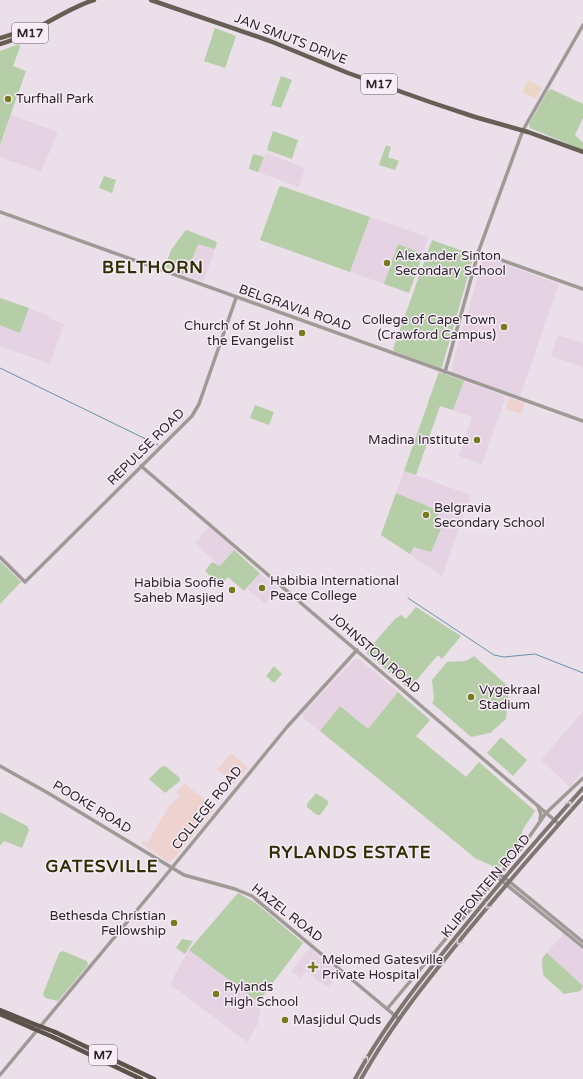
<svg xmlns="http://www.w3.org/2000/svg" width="583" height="1079" viewBox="0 0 583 1079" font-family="'Varela Round',sans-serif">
  <rect width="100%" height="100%" fill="#ebdfea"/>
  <g fill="#edd2d0">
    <polygon points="509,398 525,403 521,414 506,409"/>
    <polygon points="231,753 248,767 234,784 217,770"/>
    <polygon points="185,784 214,807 214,810 171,862 168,862 141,843 143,841 147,843 169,806 180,796 176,792"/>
  </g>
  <polygon fill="#ead5c7" points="528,80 542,88 536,99 522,92"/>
  <g fill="#e5d3e4">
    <polygon points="11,115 58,132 41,172 0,157 0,146"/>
    <polygon points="266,153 305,168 299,187 249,169 253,154 264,157"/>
    <polygon points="370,217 427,237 428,239 409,293 350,272"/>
    <polygon points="198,243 215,249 204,280 201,281 186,275"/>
    <polygon points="485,257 559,284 520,396 452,372 451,369 483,259"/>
    <polygon points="0,298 49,316 48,318 64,324 50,364 0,346"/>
    <polygon points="558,335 583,343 583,367 551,356"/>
    <polygon points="439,372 504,396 505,399 482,464 459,456 472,417 428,401"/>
    <polygon points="404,471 471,495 442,576 381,535"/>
    <polygon points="210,528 234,549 220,566 195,543 207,529"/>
    <polygon points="260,573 278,588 265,604 247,589"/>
    <polygon points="355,659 359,659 398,692 368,729 340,706 320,731 303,718 302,714"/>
    <polygon points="583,711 583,771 570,787 541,760"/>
    <polygon points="565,932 583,947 583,989 580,991 564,994 543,975 542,958"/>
    <polygon points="311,949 338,973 329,987 318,981 306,971 300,978 291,971 308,950"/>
    <polygon points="189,950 261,1004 258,1024 247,1042 171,985 175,974"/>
  </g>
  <g fill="#b5cea7">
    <polygon points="215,28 236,36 225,68 204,61"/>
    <polygon points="19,44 20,47 13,66 26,71 0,145 0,51"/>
    <polygon points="281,76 292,80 281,108 271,105"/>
    <polygon points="551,89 583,104 583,118 575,135 583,143 583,150 530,128 529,124 548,91"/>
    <polygon points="273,131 298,140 292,159 267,150"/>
    <polygon points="386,145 391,147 388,157 399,161 395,170 379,165"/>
    <polygon points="253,154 264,157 258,172 249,169"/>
    <polygon points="104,176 116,180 112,193 99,188"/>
    <polygon points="281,186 370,217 350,272 260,240 279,187"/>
    <polygon points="187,230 217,242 215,249 198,244 186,275 165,267 171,250 185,231"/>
    <polygon points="432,240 474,255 442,367 440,368 394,351 393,349"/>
    <polygon points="398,244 423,254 409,293 384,284"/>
    <polygon points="0,298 29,308 20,333 0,325"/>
    <polygon points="439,372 464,381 453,410 440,406 416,475 404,471"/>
    <polygon points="255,405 274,412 269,425 250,418"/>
    <polygon points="396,493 439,511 434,526 441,529 431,552 414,547 410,554 381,535"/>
    <polygon points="234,550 260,573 244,591 228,577 220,585 205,571 212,562 220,566"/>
    <polygon points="0,561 21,582 0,604"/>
    <polygon points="416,607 461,636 442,659 438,655 409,689 367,654 367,651 395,619 401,615 406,619"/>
    <polygon points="474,656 511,689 508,696 506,719 490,733 471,737 432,703 434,699 432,680 447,662 466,661"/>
    <polygon points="274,666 282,674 274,683 266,676"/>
    <polygon points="398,692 430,720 416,736 466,777 479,762 535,811 523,829 518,846 499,869 475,858 320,731 340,706 368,729"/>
    <polygon points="501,737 527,760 513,776 487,753"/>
    <polygon points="165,766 180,778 180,781 165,793 149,779 161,767"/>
    <polygon points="316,793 328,801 328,804 320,815 317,815 307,807 307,804"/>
    <polygon points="0,812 27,826 29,830 22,848 4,841 0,846"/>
    <polygon points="238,893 256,903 303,943 263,996 261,1004 189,950"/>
    <polygon points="182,939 193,941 185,954 176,948"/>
    <polygon points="63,951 87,961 88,965 58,1001 45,998 43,994 59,953"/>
    <polygon points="547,953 583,986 580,991 564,994 543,975 542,958"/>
  </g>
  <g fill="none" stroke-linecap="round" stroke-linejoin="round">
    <g stroke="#6891ad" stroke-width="1">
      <polyline points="0,368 158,445"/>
      <polyline points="408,598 494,655 504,657 535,654 583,673"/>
    </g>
    <g stroke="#9f9a96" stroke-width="3.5">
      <polyline points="0,212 583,421"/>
      <polyline points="479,252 583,289"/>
      <polyline points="445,372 479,250 523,130 583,25"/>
      <polyline points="141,466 559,824"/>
      <polyline points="0,557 25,582 192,416 199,404 236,298"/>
      <polyline points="0,766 48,793 184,875 235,889 252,896 398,1018"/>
      <polyline points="538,806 541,815 540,819"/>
      <polyline points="500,874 583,942"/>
      <polyline points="497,877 583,947"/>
      <polyline points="387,1009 520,850 546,813 583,778"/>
      <polyline points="0,1075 157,886 287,727 357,650"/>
    </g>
    <g stroke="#7f7671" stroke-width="4">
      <path d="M355,1079C383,1028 418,983 455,938C496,887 539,837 583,788"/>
      <path d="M361,1079C392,1024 426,982 466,933C504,887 543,842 583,797"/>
    </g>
    <g stroke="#675e56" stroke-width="4.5">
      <polyline points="151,0 270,41 348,73 430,102 475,117 528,132 583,152"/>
      <polyline points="0,38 36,27"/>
      <path d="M0,44C34,35 61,10 94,0"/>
    </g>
    <g stroke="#5d534b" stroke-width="4.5">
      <polyline points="0,1010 34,1024"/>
      <polyline points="0,1014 32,1028"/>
      <polyline points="55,1032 154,1079"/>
      <polyline points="53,1037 141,1079"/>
    </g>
    <g stroke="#5d534b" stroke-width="4.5">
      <polyline points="34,1024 55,1032"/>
      <polyline points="32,1028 53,1037"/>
    </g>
  </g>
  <defs><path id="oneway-chevron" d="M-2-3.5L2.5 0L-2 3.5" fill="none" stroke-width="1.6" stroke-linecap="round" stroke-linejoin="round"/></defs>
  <g stroke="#d4c9cf">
    <use href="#oneway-chevron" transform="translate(569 804) rotate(-48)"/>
    <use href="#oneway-chevron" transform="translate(488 906) rotate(129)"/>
    <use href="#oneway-chevron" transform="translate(459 942) rotate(129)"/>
    <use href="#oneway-chevron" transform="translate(366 1059) rotate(-60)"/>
  </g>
  <g fill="#787a21" stroke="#f8ecf7" stroke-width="1.5">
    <circle cx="8" cy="99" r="4"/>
    <circle cx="387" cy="263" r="4"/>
    <circle cx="504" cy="327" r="4"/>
    <circle cx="302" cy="333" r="4"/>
    <circle cx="477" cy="440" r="4"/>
    <circle cx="426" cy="515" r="4"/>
    <circle cx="262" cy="588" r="4"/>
    <circle cx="232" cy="590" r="4"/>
    <circle cx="471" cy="697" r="4"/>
    <circle cx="174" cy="923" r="4"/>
    <path d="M311 961h4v4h4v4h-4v4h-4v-4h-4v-4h4z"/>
    <circle cx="216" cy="994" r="4"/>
    <circle cx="285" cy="1020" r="4"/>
  </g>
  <g text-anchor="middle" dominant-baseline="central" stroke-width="3" stroke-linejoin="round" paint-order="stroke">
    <g fill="#f8ecf7" stroke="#686168" stroke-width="1">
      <rect x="12" y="23" width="36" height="20" rx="3"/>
      <rect x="361" y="74" width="36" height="20" rx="3"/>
      <rect x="89" y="1045" width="28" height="20" rx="3"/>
    </g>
    <g font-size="12" font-weight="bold" fill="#2b262b">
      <text x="30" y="33">M17</text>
      <text x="379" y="84">M17</text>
      <text x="103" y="1055">M7</text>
    </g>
    <g font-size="13" fill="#2b262b" stroke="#f8ecf7">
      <text transform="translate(291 39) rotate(21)">JAN SMUTS DRIVE</text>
      <text transform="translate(295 308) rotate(19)">BELGRAVIA ROAD</text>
      <text transform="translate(146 447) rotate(-45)">REPULSE ROAD</text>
      <text transform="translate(375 653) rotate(41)">JOHNSTON ROAD</text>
      <text transform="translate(92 807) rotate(31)">POOKE ROAD</text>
      <text transform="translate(207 808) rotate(-51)">COLLEGE ROAD</text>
      <text transform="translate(486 886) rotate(-50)">KLIPFONTEIN ROAD</text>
      <text transform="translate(287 913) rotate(38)">HAZEL ROAD</text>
    </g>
    <g font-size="13" fill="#2b262b" stroke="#f8ecf7" text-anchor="start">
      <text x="16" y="99">Turfhall Park</text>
      <text x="395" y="256">Alexander Sinton<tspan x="395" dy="15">Secondary School</tspan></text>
      <text x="496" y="320" text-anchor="end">College of Cape Town<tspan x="496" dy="15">(Crawford Campus)</tspan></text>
      <text x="294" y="326" text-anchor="end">Church of St John<tspan x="294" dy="15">the Evangelist</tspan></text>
      <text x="469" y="440" text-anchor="end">Madina Institute</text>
      <text x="434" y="508">Belgravia<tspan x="434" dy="15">Secondary School</tspan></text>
      <text x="270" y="581">Habibia International<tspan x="270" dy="15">Peace College</tspan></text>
      <text x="224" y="583" text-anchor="end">Habibia Soofie<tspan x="224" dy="15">Saheb Masjied</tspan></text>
      <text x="479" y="690">Vygekraal<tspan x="479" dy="15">Stadium</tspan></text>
      <text x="166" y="916" text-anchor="end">Bethesda Christian<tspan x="166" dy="15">Fellowship</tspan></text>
      <text x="322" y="960">Melomed Gatesville<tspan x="322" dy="15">Private Hospital</tspan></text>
      <text x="224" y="987">Rylands<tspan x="224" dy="15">High School</tspan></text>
      <text x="293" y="1020">Masjidul Quds</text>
    </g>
    <g font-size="17" font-weight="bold" letter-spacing="1" fill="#2e2f04" stroke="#f8ecf7">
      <text x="153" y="267">BELTHORN</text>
      <text x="350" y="852">RYLANDS ESTATE</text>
      <text x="102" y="866">GATESVILLE</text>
    </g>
  </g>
</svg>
